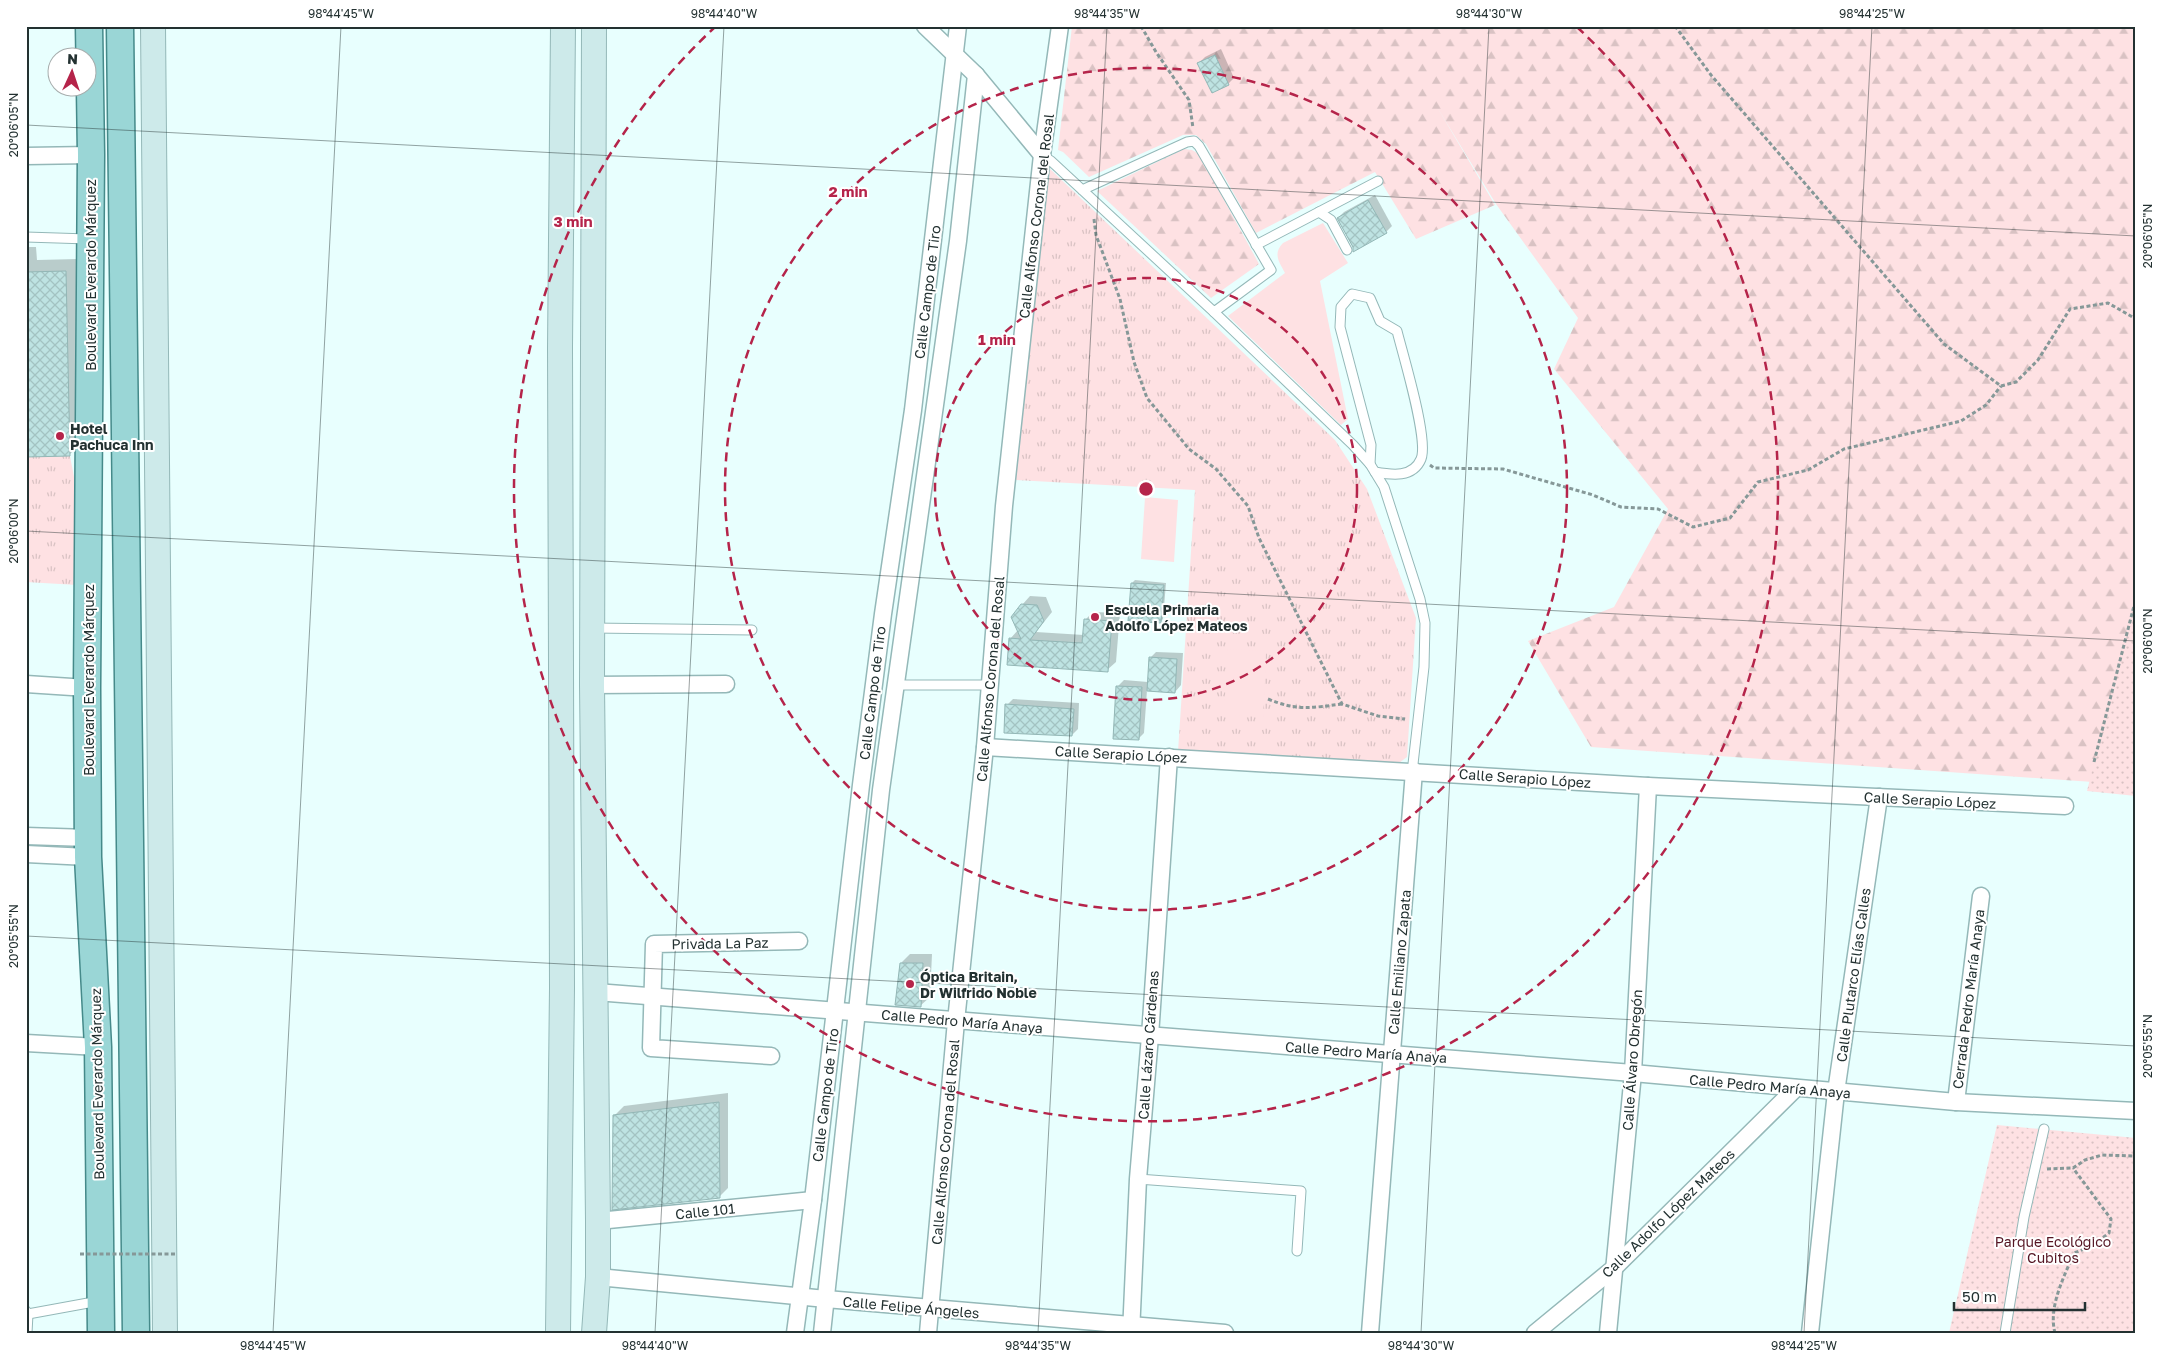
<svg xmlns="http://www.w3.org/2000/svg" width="2162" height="1359" viewBox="0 0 2162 1359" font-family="'Golos Text',sans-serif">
  <defs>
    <pattern id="grass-tufts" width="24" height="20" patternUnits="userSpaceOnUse" patternTransform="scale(1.25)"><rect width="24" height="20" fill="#fee1e3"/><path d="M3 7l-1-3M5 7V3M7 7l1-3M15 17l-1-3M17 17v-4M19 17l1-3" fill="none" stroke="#d9c2c3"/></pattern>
    <pattern id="forest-firs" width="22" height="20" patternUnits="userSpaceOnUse" patternTransform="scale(1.25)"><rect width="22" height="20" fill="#fee1e3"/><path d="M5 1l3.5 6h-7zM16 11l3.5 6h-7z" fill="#d9c2c3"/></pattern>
    <pattern id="park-dots" width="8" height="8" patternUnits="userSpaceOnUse" patternTransform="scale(1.25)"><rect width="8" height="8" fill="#fee1e3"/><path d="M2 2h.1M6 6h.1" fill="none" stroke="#d9c2c3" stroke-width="1.8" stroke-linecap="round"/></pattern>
    <pattern id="building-cross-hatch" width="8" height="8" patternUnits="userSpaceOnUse" patternTransform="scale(1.25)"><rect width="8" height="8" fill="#bee3e2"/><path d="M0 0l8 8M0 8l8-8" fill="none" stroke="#a3c3c2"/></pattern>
  </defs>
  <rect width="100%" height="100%" fill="#e8fffe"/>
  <g fill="url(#grass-tufts)">
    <polygon points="1048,167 1335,440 1367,489 1416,618 1407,757 1399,763 1178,752 1195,490 1015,480"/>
    <polygon points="70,456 74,477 77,585 26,582 26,457"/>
  </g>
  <g fill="url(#forest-firs)">
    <polygon points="1072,26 2136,26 2136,785 1591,747 1528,641 1614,607 1668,509 1554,369 1578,318 1496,204 1437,107 1495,205 1416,239 1375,172 1256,233 1206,144 1196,135 1183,135 1089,177 1063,152 1058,150"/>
    <polygon points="1184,149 1192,150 1199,154 1259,264 1211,298 1097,191"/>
  </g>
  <g fill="url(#park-dots)">
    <polygon points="2136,595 2136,796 2087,791"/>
    <polygon points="1997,1125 2136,1138 2136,1333 1949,1333"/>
  </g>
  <g fill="#fee1e3">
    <path d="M1323,223L1348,263L1320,281L1348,419L1341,425L1228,316L1285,273C1280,263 1272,254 1283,243Z"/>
    <polygon points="1145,497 1178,500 1174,562 1141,559"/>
    <polygon points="1228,649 1266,651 1263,717 1224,715"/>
  </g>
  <g fill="#0003">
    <polygon points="1221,49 1234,78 1228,84 1199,63 1205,57"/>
    <polygon points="1375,195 1392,226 1386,232 1354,250 1338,218 1344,212"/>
    <polygon points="26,247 36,247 37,260 78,259 82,442 69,455 26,456"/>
    <polygon points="1135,580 1166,583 1163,619 1160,622 1132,583"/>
    <polygon points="1030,596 1046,597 1052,612 1036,632 1084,635 1085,620 1093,612 1120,613 1116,662 1107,670 1010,639 1018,630 1022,605"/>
    <polygon points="1156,652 1183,653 1181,685 1175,692 1147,690 1144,733 1138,739 1118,686 1124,680 1148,682 1150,658"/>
    <polygon points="1013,699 1079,703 1078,729 1072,735 1007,705"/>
    <polygon points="910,954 932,954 930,997 920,1006 901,963"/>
    <polygon points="728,1093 728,1188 719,1197 614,1116 624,1106"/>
  </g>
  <g fill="url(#building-cross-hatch)" stroke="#93b7b6">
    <polygon points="1215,55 1229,85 1212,93 1197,63"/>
    <polygon points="1368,200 1387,233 1353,252 1353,247 1337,218"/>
    <polygon points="66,271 70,456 26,457 26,272"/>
    <polygon points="1131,583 1164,585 1161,623 1128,621"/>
    <polygon points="1021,604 1037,605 1044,621 1030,640 1082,643 1084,619 1112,621 1108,672 1007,665 1009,638 1021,639 1011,617"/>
    <polygon points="1149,657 1177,659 1175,693 1147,691"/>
    <polygon points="1116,686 1142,687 1139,740 1113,739"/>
    <polygon points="1005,704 1074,709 1072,736 1004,733"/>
    <polygon points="900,963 923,963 921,1007 895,1005"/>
    <polygon points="719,1102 720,1198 612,1210 613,1115"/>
  </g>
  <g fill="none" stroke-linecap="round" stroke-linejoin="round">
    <g stroke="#94b8b8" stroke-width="11">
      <g id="lane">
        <polyline points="1042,155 1051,161 1214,312 1271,270 1199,146 1194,141 1187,142 1082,190"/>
        <polyline points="1319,212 1331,220 1347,250"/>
        <polyline points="26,237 88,239"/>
        <polyline points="1256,245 1378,181"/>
        <polyline points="1214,312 1353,445 1370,464 1384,487 1420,599 1425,623 1424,667 1413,764 1414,771"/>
        <path d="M1370,464L1371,445L1340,327L1341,307L1352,294L1370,298L1380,321L1397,331C1403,355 1429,440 1421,459C1413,478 1392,475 1375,472"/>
        <polyline points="592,628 752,630"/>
        <polyline points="895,685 990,685"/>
        <polyline points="1138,1179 1301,1191 1297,1251"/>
        <polyline points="26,1311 28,1314 27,1333"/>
        <polyline points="28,1314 99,1301"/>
        <polyline points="2005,1333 2024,1217 2044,1129"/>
      </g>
    </g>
    <g stroke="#94b8b8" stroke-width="19">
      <g id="street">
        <polyline points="925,26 976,75 1042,155"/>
        <polyline points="26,156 91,155"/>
        <polyline points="26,684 87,688"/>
        <polyline points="592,685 726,684"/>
        <polyline points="985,747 1648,786 2065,806"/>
        <polyline points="26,836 88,838"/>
        <polyline points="26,854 88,857"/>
        <polyline points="596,992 1633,1073 1956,1102 2136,1111"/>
        <polyline points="26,1043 98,1047"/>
        <polyline points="771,1056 651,1048 654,944 799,941"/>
        <polyline points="1956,1102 1981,896"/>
        <polyline points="598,1221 813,1200"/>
        <polyline points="598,1277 826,1299 1225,1333"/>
        <polyline points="795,1333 813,1200 861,785 883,614 913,410 958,26"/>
        <polyline points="822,1333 881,790 958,241 976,75"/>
        <polyline points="928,1333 956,1021 985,747 1004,506 1042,155 1060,26"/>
        <polyline points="1131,1333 1138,1179 1150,1036 1169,757"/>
        <polyline points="1370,1333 1414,771"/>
        <polyline points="1535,1333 1614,1268 1796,1088"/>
        <polyline points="1608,1333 1633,1073 1648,786"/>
        <polyline points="1810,1333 1836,1092 1879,797"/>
      </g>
    </g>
    <g stroke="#94b8b8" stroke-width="26">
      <g id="secondary">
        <polyline points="153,26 165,1333"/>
        <polyline points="558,1333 562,988 560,348 563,26"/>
        <polyline points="594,1333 598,1277 598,1221 592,685 594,26"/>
      </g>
    </g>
    <g stroke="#458a8a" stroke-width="29">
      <g id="primary">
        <polyline points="89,26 91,155 87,688 88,857 98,1047 101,1333"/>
        <polyline points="120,26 136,1333"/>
      </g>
    </g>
    <g stroke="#869898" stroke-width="3" stroke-dasharray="4 2.5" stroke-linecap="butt">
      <polyline points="1141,26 1156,52 1189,100 1193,128"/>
      <polyline points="1675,26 1711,75 1944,344 2001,386 2016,382 2038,360 2070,309 2108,303 2136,319"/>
      <polyline points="1094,219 1096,235 1120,299 1134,362 1147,398 1189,449 1216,469 1248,506 1259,538 1342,704 1378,716 1405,719"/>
      <polyline points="1430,465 1434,468 1503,469 1593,495 1621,507 1658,509 1693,527 1730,518 1758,482 1808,470 1844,449 1961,421 1986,405 2001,386"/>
      <path d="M1268,699C1297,711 1311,708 1342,704"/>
      <polyline points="2094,762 2136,598"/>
      <polyline points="2047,1169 2073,1168 2085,1160 2102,1155 2136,1156"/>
      <path d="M2055,1333C2048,1307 2064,1277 2074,1253L2092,1246L2109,1233L2111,1219L2073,1168"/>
    </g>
    <use href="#lane" stroke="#fff" stroke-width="9"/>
    <use href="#street" stroke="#fff" stroke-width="16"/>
    <use href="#secondary" stroke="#cdeaea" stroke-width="24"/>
    <use href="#primary" stroke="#9ad6d6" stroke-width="26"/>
    <polyline stroke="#869898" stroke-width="3" stroke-dasharray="4 2.5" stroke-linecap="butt" points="80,1254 177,1254"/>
  </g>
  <path fill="none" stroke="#233131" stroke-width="1" stroke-opacity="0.45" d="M26,125L2136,236M26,531L2136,641M26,936L2136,1046M273,1333L341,26M655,1333L724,26M1038,1333L1107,26M1421,1333L1489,26M1804,1333L1872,26"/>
  <g fill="none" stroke="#b5244a" stroke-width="2.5" stroke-dasharray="9 6">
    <circle cx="1146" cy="489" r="211"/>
    <circle cx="1146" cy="489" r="421"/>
    <path d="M1577 27A632 632 0 1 1 715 27"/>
  </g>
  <g fill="#b5244a" stroke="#fff" stroke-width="2">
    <circle cx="60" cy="436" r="5"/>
    <circle cx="1095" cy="617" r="5"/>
    <circle cx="910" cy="984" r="5"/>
  </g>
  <g text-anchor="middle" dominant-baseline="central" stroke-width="4" stroke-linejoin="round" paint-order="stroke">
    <g font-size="14" fill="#233131" stroke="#fff">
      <text transform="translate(1036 216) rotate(-83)">Calle Alfonso Corona del Rosal</text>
      <text transform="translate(90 275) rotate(-90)">Boulevard Everardo Márquez</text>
      <text transform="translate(927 292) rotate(-83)">Calle Campo de Tiro</text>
      <text transform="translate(990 679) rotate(-85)">Calle Alfonso Corona del Rosal</text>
      <text transform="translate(88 680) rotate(-90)">Boulevard Everardo Márquez</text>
      <text transform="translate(872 693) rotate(-83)">Calle Campo de Tiro</text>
      <text transform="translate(1121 754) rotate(3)">Calle Serapio López</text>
      <text transform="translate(1525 778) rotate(4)">Calle Serapio López</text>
      <text transform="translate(1930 800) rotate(3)">Calle Serapio López</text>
      <text transform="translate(720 943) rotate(-1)">Privada La Paz</text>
      <text transform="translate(1399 962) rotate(-85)">Calle Emiliano Zapata</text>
      <text transform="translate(1853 975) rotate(-82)">Calle Plutarco Elías Calles</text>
      <text transform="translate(1968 999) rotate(-83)">Cerrada Pedro María Anaya</text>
      <text transform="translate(962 1021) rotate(5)">Calle Pedro María Anaya</text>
      <text transform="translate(1148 1045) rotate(-86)">Calle Lázaro Cárdenas</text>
      <text transform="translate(1366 1052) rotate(4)">Calle Pedro María Anaya</text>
      <text transform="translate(1632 1060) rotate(-86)">Calle Álvaro Obregón</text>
      <text transform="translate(97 1084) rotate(-91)">Boulevard Everardo Márquez</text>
      <text transform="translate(1770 1086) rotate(5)">Calle Pedro María Anaya</text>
      <text transform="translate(825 1095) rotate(-83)">Calle Campo de Tiro</text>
      <text transform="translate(945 1142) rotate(-85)">Calle Alfonso Corona del Rosal</text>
      <text transform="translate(705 1211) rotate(-6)">Calle 101</text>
      <text transform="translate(1668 1213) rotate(-44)">Calle Adolfo López Mateos</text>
      <text transform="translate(911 1307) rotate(5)">Calle Felipe Ángeles</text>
    </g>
    <g font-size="14" font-weight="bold" fill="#233131" stroke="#fff" text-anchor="start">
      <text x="70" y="428">Hotel<tspan x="70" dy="16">Pachuca Inn</tspan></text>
      <text x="1105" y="609">Escuela Primaria<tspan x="1105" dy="16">Adolfo López Mateos</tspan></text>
      <text x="920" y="976">Óptica Britain,<tspan x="920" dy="16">Dr Wilfrido Noble</tspan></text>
    </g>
    <g font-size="14" fill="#551523" stroke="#fff">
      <text x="2053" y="1241">Parque Ecológico<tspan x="2053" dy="16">Cubitos</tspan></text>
    </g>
  </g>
  <circle cx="1146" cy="489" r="8" fill="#b5244a" stroke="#fff" stroke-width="2.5"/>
  <g font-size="15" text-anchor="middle" font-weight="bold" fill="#b5244a" stroke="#fff" stroke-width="4" stroke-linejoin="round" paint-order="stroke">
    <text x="848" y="197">2 min</text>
    <text x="573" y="227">3 min</text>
    <text x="997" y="345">1 min</text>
  </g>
  <rect width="2162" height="1359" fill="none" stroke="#ffffff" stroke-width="55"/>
  <g transform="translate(72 72) rotate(3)"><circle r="24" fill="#ffffff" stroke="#a7adad"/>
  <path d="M0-4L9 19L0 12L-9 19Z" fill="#b5244a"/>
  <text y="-8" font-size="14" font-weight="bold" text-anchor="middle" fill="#233131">N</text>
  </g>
  <path d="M1954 1302v8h131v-8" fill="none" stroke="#233131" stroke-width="2.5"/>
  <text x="1962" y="1302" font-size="15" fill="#233131" stroke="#ffffff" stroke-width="4" paint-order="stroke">50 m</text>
  <rect x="28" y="28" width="2106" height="1304" fill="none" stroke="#233131" stroke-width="2"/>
  <g font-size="12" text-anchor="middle" fill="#233131">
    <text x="341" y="18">98°44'45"W</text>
    <text x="724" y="18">98°44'40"W</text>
    <text x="1107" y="18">98°44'35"W</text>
    <text x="1489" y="18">98°44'30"W</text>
    <text x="1872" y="18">98°44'25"W</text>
    <text transform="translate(14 125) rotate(-90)" y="4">20°06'05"N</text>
    <text transform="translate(2148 236) rotate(-90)" y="4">20°06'05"N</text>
    <text transform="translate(14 531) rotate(-90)" y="4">20°06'00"N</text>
    <text transform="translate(2148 641) rotate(-90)" y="4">20°06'00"N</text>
    <text transform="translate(14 936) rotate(-90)" y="4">20°05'55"N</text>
    <text transform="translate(2148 1046) rotate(-90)" y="4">20°05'55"N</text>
    <text x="273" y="1350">98°44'45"W</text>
    <text x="655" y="1350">98°44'40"W</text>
    <text x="1038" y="1350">98°44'35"W</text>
    <text x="1421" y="1350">98°44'30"W</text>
    <text x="1804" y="1350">98°44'25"W</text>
  </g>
</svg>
